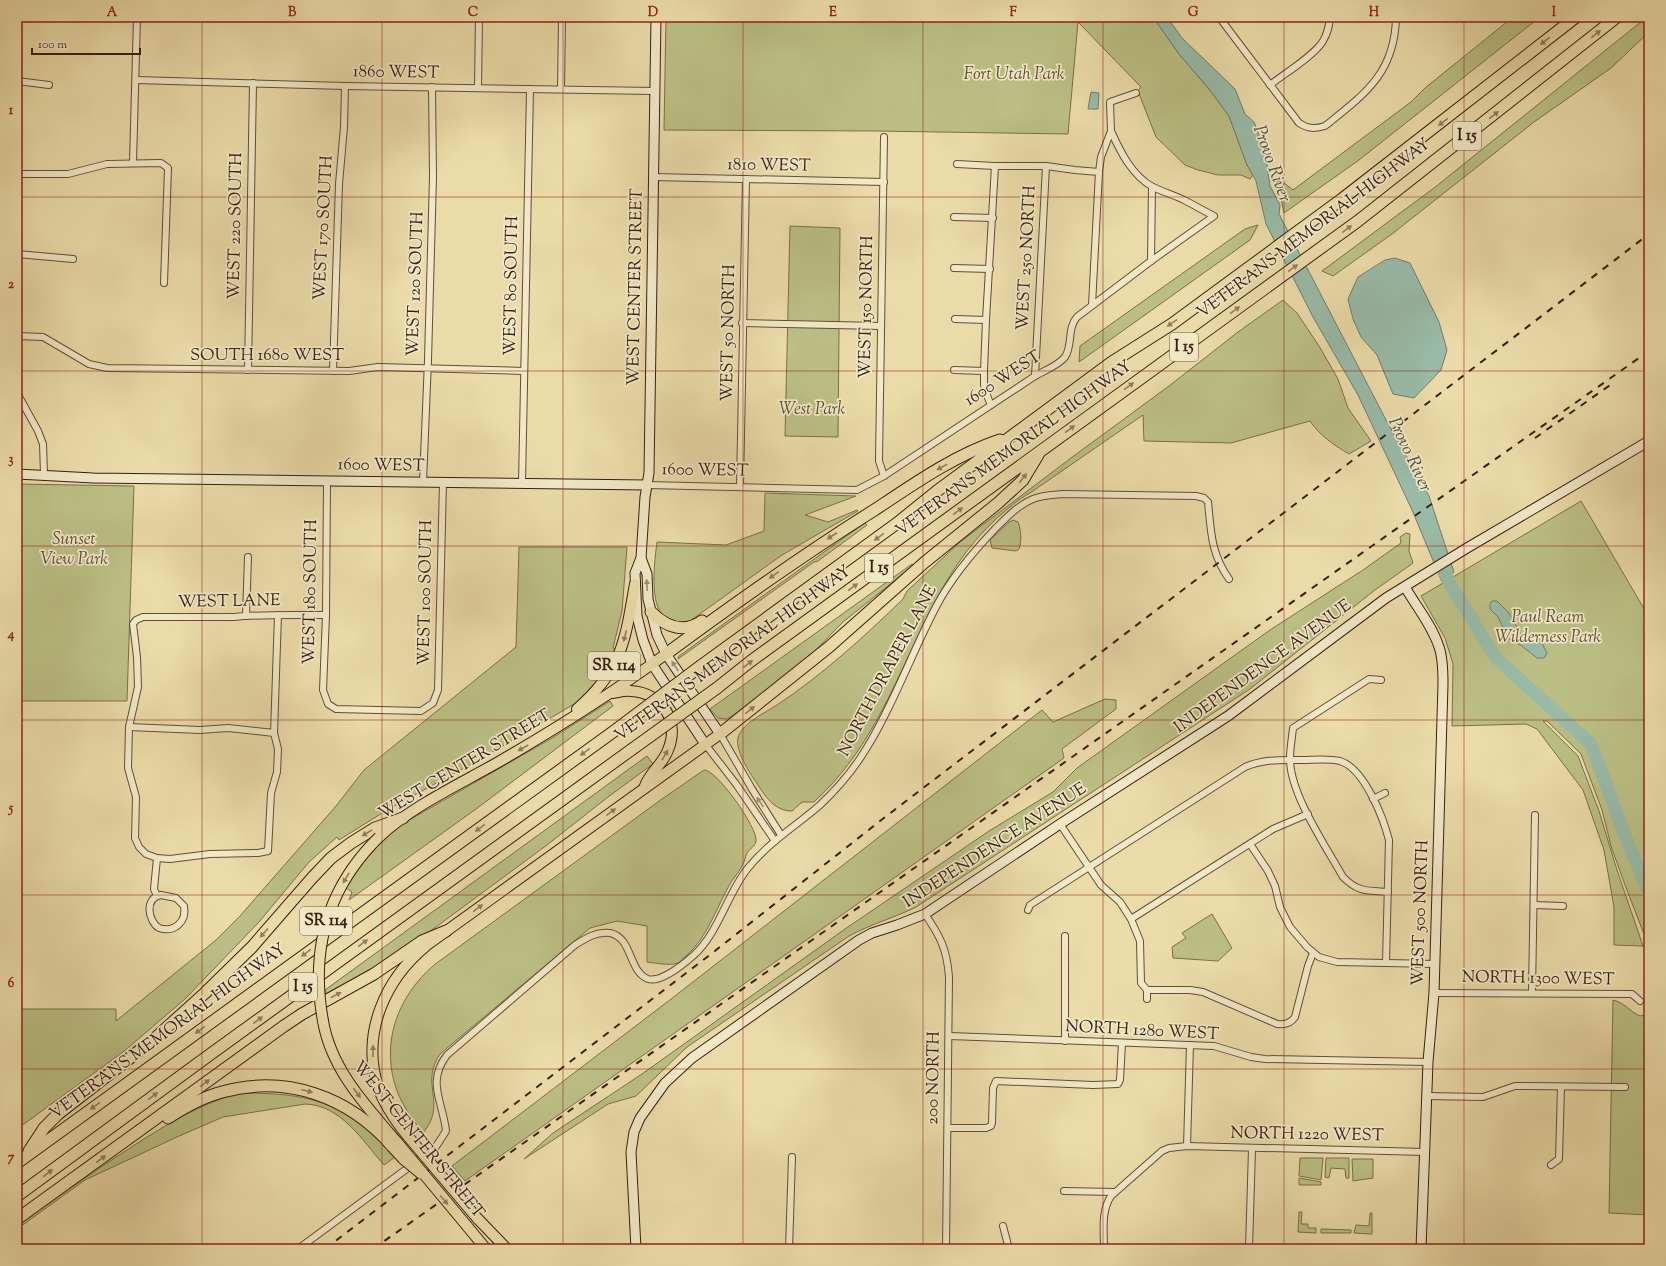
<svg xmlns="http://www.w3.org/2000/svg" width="1666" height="1266" viewBox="0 0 1666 1266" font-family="'Sorts Mill Goudy',serif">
  <rect width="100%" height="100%" fill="#eadba8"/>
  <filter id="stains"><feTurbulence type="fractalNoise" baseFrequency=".005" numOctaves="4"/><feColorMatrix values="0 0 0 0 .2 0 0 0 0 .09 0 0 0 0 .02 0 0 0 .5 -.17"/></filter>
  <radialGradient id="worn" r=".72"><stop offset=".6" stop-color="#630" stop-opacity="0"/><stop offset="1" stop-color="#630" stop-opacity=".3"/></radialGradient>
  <g fill="#bbbf84" stroke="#7a6e4c">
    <polygon points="666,17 1153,17 1179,54 1209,89 1229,116 1247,165 1253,175 1250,179 1241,175 1218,175 1198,170 1185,165 1156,137 1138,91 1141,87 1078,22 1068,134 875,131 664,130"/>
    <polygon points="1513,17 1540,17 1359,160 1284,213 1280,194 1284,183 1293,190 1411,102 1425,88"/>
    <polygon points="1647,17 1649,17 1649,32 1611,68 1534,122 1392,234 1333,276 1322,271 1434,188"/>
    <polygon points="1258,225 1250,240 1079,362 1080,346 1245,229"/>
    <polygon points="790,226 840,228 838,437 785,436"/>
    <path d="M1283,300L1297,313L1319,346L1338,379L1348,408L1371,441L1349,454C1334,445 1320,436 1310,421L1231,443L1144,441L1143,415L1030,493C1018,499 1008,509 997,518C935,575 915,653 875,723C859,752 839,779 814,802H802L792,811C774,811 765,796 756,782C749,772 735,750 738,738C741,724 766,712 777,705C822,675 864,637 903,599L907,591L960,542L1071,458L1169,386L1238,332Z"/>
    <polygon points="17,484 134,486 127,701 17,701"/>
    <path d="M765,493L856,496L805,515L828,522L857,510L858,511L782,555L690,621C644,636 654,566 657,542L726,545L764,531Z"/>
    <polygon points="1581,501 1643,607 1649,621 1649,947 1625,885 1611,846 1602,810 1581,754 1547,721 1543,721 1578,756 1599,811 1617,870 1643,946 1614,945 1614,907 1604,850 1583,790 1537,729 1526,724 1452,726 1453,664 1445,638 1421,596"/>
    <path d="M1013,520L1018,522C1021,529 1022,542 1019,549L1016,551L992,548L990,540L1009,522Z"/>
    <polygon points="865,523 867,525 818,561 814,562 678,659 679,656 845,537"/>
    <path d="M1406,533L1410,534L1409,551L1413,563L1375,590L1250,689L916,907C894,918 871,924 849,936L687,1047L636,1096L608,1104L524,1159L553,1133L642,1074L845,929L989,831L1053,792L1077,768L1270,630L1363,570L1401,543L1400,537Z"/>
    <polygon points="519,547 627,547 622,611 613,648 616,650 599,681 576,703 477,761 387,810 339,840 337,837 309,862 259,922 185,999 123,1052 17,1129 17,1009 116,1009 116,1021 216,940 240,916 336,806 364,770 516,647"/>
    <polygon points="912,564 914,565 843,622 810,656 773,686 732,716 727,719 718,718 710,709"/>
    <polygon points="1105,699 1116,700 1116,709 1062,749 1064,758 465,1181 452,1166 675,996 1042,710 1053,722"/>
    <path d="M610,701L613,706L476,809L349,900L352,892L346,888C357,869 370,853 386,838V836L397,827L554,737Z"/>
    <polygon points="647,756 653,764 608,797 547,845 417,941 380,965 326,996 325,990"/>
    <path d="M704,770C717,770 758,828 756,841C755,847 750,848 747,853C745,857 745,861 743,864C740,871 735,876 731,882C716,908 708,937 685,957C683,958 680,962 678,963C669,966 656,963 647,962V926L617,921L590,928L440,1054C419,1085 448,1103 423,1133C413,1121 403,1106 397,1091C380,1044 397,997 434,965L662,799Z"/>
    <polygon points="1212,914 1232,948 1218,961 1173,958 1172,947 1186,938 1182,933"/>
    <path d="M1613,1000C1625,1003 1629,1011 1640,1016L1649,1014V1215L1609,1213Z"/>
    <path d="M239,1093C288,1093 331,1096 369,1130C378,1138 387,1148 395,1157L384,1165C362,1140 341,1105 305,1104L223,1117L177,1137L85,1180L17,1229V1225C56,1198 94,1171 133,1146C167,1124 200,1104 239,1093Z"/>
    <polygon points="1300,1158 1323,1158 1321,1180 1299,1176"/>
    <polygon points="1326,1158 1349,1158 1349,1178 1346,1178 1345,1169 1331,1168 1329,1178 1325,1177"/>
    <polygon points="1352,1159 1373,1159 1373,1178 1353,1181"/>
    <polygon points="1299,1178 1321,1182 1321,1185 1299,1185"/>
    <polygon points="1299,1212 1302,1212 1301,1224 1308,1224 1308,1228 1316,1228 1316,1233 1298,1232"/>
    <polygon points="1370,1213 1372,1213 1372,1234 1354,1233 1356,1225 1369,1226"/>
    <polygon points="1321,1229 1351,1230 1351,1233 1321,1233"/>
  </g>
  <g fill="#98bba8" stroke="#727c6c">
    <polygon points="1153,17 1167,17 1182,38 1235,89 1245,114 1254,122 1265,151 1270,186 1280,205 1279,214 1385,418 1429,496 1454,572 1442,582 1412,510 1358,395 1313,317 1266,224 1256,181 1247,165 1229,116 1209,89 1179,54"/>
    <polygon points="1091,92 1099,93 1098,109 1088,109"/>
    <polygon points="1395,258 1410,263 1439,322 1447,350 1441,370 1414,398 1393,394 1377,355 1361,337 1353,319 1348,299 1358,277 1385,260"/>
    <polygon points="1492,601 1497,601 1509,613 1520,633 1525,636 1540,639 1547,653 1544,658 1537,658 1522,646 1509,639 1498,617 1490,609 1490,604"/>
  </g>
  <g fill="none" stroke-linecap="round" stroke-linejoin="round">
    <polyline stroke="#98bba8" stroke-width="13" points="1440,562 1451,586 1496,658 1591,744 1629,846 1649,892"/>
    <g stroke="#644d38" stroke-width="8">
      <g id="street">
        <path d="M1219,17L1299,123C1308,129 1315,129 1325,126C1365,94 1395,73 1396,17"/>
        <polyline points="136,80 345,86 655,91"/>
        <polyline points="17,81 49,85"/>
        <path d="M1270,85C1284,74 1315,55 1323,41C1328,33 1329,26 1330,17"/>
        <polyline points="478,88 479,17"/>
        <polyline points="561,89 562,17"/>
        <polyline points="133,162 137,17"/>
        <polyline points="957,164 995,166 1046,166 1075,170 1099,172"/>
        <polyline points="17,174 68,174 107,164 161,163 168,168 164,283"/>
        <polyline points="653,177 884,182"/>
        <polyline points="954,217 993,218"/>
        <polyline points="17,254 73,259"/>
        <polyline points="1151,261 1152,187"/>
        <polyline points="954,268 990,269"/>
        <polyline points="1092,305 1099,172 1101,157 1111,131 1110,102 1136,93"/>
        <polyline points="955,319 986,320"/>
        <polyline points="742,323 881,326"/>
        <polyline points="17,336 43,337 89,364 107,368 349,371 378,367 524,371"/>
        <polyline points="248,370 253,83"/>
        <polyline points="954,370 984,371"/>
        <polyline points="333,371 339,184 344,127 345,86"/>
        <polyline points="1035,376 1046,166"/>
        <polyline points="17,393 38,431 43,444 44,474"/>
        <polyline points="991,405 988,398 984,385 984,371 986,320 995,166"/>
        <polyline points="884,476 879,461 884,137"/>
        <polyline points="327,481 326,615 323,690 328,704 336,709 421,711 433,703 438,690 443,482"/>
        <polyline points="423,482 428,360 433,177 432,87"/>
        <polyline points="522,483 530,89"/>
        <path d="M647,485L857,490L884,476L1035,376C1044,371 1059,365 1065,357C1073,345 1067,328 1077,317L1151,261L1214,216C1204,211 1194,205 1184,200C1174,195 1163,192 1153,187C1132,176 1120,151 1111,131"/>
        <polyline points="740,487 746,179"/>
        <path d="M278,615L274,733L278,749L277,772L271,793L268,851L258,853L210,854L170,859L157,858L146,854L139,847L135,838L136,797L128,768L129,727L138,687L137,657L133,624L136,620L143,617H234C264,614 295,615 326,615"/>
        <polyline points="246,616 248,557"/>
        <path d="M1381,680L1369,679L1293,728C1292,738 1290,748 1290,759C1290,794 1325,845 1343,877C1359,893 1367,890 1388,892"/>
        <polyline points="129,727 200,730 228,728 274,733"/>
        <polyline points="720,734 752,789 781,835"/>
        <polyline points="705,744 736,784 775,841"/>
        <polyline points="1373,799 1385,793"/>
        <path d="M1060,824L1101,885L1120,902L1131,919L1140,941L1141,983L1147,990H1190L1203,992L1277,1024C1285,1025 1291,1023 1295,1017L1308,966L1313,953"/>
        <polyline points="1250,844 1268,871 1275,886 1280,907 1290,927 1307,947 1319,957 1337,962 1435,964"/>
        <path d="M161,895L176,898L184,906C187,922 174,933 159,928C148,921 144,898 161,895Z"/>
        <polyline points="157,896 154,889 157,858"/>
        <polyline points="1534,905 1563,906"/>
        <path d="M1028,910L1030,905L1245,767C1263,759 1280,760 1300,760C1312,760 1328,758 1340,761C1364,768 1383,817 1389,840L1386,963"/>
        <path d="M925,914C940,936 947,949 949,977L946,1249"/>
        <polyline points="17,919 18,919"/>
        <polyline points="1131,919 1273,829 1308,814"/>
        <polyline points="1147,990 1147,999"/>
        <polyline points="1434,993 1632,994 1640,1001"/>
        <polyline points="1532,993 1535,815"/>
        <polyline points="949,1036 1214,1046 1251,1057 1265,1059 1428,1062"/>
        <polyline points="1065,1041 1065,936"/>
        <polyline points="1426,1096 1483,1097 1515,1086 1625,1087"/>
        <polyline points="948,1128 986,1128 991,1126 992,1123 993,1088 996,1081 1093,1085 1118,1084 1120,1080 1122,1043"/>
        <polyline points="1187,1146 1190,1045"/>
        <polyline points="1551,1165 1559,1159 1561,1087"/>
        <polyline points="1064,1191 1115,1192"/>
        <polyline points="1003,1226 1009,1249"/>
        <path d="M298,1249L435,1148L446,1131C443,1102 426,1082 447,1055L575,945C586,938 597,931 610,933C633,938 628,971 648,979C661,983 685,963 694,955C719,932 727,894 748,868C769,842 796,826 820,805C837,789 854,769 866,749C894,704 912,652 937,605C952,577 973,552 995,529C1006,518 1018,505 1033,499C1043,495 1053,495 1063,494L1196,496L1204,498L1208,502C1211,532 1211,554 1229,579"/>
        <polyline points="789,1249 792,1157"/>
        <path d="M1104,1249C1104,1231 1101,1211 1111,1196L1162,1151L1169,1148L1187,1146L1425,1152"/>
        <polyline points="1249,1249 1252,1149"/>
      </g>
    </g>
    <g stroke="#381e13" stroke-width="11">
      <g id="secondary">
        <polyline points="656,17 649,473 645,497 641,558 635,573 637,616 643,640 652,664 705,744"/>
        <polyline points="17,474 93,478 647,485"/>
        <polyline points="641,558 647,574 648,599 657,635 666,654 720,734"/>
        <path d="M1405,587C1416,606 1432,625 1439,647C1443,658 1443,672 1443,684L1434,993L1428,1062L1421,1249"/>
        <polyline points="636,1249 631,1152 634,1132 640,1118 665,1083 692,1058 859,940 872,933 897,925 925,914 1060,824 1228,716 1386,598 1467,548 1649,441"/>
      </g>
    </g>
    <g stroke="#381e13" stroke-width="12">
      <g id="primary">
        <path d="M613,693C619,692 625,690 631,691C663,693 680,722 668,750C663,764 650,772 645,786"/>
        <path d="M577,709C623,669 625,640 635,584"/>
        <path d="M379,837C411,807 456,786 495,764C554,730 611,694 666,654"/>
        <path d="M323,1021C331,1069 366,1106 397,1142"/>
        <path d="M406,1134C395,1120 384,1104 378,1087C361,1033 385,979 427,945L720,734"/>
        <polyline points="477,1218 507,1249"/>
        <polyline points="467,1226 486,1249"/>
      </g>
    </g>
    <g stroke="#381e13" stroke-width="13">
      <g id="highway">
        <path d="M651,612C666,627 684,634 702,621"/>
        <path d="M666,654C735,603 804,554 876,509C915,483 955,455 1000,440"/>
        <polyline points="702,665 896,524 937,491 1112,362 1172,324 1342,199 1576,17"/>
        <polyline points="717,688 751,661 1358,221 1617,17"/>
        <polyline points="720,734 829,647 925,562 998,503 1023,480 1038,455"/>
        <path d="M168,1118C185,1107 203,1097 222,1092C287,1074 349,1097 392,1146"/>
        <polyline points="29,1151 44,1128 58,1114 153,1040 205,993 252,947 312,878 331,858 351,843 375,828 403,818"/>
        <polyline points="17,1163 617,729"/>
        <polyline points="17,1196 208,1056 631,750"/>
        <polyline points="17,1219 284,1026 302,1014 374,974 422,941 446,931"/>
      </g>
    </g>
    <use href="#street" stroke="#f1e8c6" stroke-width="6"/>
    <use href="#secondary" stroke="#f1e8c6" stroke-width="9"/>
    <use href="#primary" stroke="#eadba8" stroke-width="10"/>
    <use href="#highway" stroke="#eadba8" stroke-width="11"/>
    <g stroke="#381e13" stroke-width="2" stroke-dasharray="7 7" stroke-linecap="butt">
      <polyline points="1535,438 1613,383"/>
      <polyline points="325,1249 711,954 880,821 1649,234"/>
      <polyline points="373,1249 1649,351"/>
    </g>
    <g stroke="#381e13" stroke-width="12" stroke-linecap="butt">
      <g id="primary-bridge">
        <path d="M323,1021C310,950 327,888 379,837"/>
        <polyline points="406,1134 477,1218"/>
        <polyline points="397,1142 467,1226"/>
      </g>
    </g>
    <g stroke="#381e13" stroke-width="13" stroke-linecap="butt">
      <g id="highway-bridge">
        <polyline points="617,729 702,665"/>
        <polyline points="631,750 717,688"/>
        <polyline points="392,1146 404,1159 421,1173"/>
      </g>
    </g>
    <use href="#primary-bridge" stroke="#eadba8" stroke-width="10"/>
    <use href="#highway-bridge" stroke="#eadba8" stroke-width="11"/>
  </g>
  <defs><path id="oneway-solid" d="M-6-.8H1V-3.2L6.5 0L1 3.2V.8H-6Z"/></defs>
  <g fill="#917c5e">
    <use href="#oneway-solid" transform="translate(1596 34) rotate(-38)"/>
    <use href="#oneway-solid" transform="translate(1545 41) rotate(142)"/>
    <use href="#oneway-solid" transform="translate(1494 115) rotate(-38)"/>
    <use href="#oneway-solid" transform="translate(1443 122) rotate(142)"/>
    <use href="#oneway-solid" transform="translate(1347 229) rotate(-36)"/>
    <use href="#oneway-solid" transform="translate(1293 268) rotate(-36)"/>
    <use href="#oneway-solid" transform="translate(1235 310) rotate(-36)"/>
    <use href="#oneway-solid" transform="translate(1172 323) rotate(146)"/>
    <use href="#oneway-solid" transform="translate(1129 386) rotate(-36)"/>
    <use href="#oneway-solid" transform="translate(1070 429) rotate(-36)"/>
    <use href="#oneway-solid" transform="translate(942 467) rotate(151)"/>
    <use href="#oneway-solid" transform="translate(1023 478) rotate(-52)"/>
    <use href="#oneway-solid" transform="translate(958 511) rotate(-36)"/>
    <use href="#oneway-solid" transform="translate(832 536) rotate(147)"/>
    <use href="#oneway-solid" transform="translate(879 537) rotate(144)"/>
    <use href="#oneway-solid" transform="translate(774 575) rotate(145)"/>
    <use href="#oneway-solid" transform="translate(853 587) rotate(-36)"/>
    <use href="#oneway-solid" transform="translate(625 636) rotate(104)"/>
    <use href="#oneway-solid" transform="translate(748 664) rotate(-38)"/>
    <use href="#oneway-solid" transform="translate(750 710) rotate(-38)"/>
    <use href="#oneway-solid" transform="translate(523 748) rotate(150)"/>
    <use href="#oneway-solid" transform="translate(585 752) rotate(144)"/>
    <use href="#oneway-solid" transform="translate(665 755) rotate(-60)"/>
    <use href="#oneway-solid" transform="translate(611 812) rotate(-36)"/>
    <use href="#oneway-solid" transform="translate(480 828) rotate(144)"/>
    <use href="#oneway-solid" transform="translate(367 833) rotate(149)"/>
    <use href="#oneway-solid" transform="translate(346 878) rotate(120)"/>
    <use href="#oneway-solid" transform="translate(478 908) rotate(-36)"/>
    <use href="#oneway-solid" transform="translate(264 933) rotate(132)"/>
    <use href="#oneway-solid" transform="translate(363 943) rotate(-36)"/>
    <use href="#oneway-solid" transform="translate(306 953) rotate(144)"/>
    <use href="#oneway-solid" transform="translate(336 995) rotate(-28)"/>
    <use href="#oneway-solid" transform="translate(258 1020) rotate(-36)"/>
    <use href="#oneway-solid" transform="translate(200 1030) rotate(144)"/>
    <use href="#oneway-solid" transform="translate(373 1051) rotate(-90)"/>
    <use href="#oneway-solid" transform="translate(205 1083) rotate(-36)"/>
    <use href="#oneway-solid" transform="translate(307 1091) rotate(15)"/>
    <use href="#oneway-solid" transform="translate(357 1093) rotate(53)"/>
    <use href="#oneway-solid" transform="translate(153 1096) rotate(-36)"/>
    <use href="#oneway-solid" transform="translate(95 1106) rotate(144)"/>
    <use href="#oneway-solid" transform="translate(101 1159) rotate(-36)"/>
    <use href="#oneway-solid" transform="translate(48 1173) rotate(-37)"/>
    <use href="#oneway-solid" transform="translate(444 1200) rotate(49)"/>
  </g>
  <g fill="#9e8d75">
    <use href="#oneway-solid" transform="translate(647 585) rotate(-93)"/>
    <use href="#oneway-solid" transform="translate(675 666) rotate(-124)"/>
    <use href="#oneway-solid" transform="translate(760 802) rotate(-124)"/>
  </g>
  <path fill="none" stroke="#8f2418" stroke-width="1" stroke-opacity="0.55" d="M202,17V1249M382,17V1249M563,17V1249M743,17V1249M923,17V1249M1103,17V1249M1284,17V1249M1464,17V1249M17,197H1649M17,371H1649M17,546H1649M17,720H1649M17,895H1649M17,1069H1649"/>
  <g text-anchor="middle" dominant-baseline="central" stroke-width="3.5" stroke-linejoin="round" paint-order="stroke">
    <g fill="#f1e8c6" stroke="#705b49" stroke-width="1">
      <rect x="1453" y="122" width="28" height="28" rx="3"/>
      <rect x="1170" y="333" width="28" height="28" rx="3"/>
      <rect x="865" y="554" width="28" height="28" rx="3"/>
      <rect x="588" y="652" width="52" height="28" rx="3"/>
      <rect x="300" y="907" width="52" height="28" rx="3"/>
      <rect x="289" y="973" width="28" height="28" rx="3"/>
    </g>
    <g font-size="16" font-weight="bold" fill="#381e13">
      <text x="1467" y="136">I 15</text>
      <text x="1184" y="347">I 15</text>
      <text x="879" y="568">I 15</text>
      <text x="614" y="666">SR 114</text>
      <text x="326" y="921">SR 114</text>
      <text x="303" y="987">I 15</text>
    </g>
    <g font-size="17" fill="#381e13" stroke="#f1e8c6">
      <text transform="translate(396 73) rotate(1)">1860 WEST</text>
      <text transform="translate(769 166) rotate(1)">1810 WEST</text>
      <text transform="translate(236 226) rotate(-89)">WEST 220 SOUTH</text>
      <text transform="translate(324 228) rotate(-87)">WEST 170 SOUTH</text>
      <text transform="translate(1314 229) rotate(-37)">VETERANS MEMORIAL HIGHWAY</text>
      <text transform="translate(1027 258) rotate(-87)">WEST 250 NORTH</text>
      <text transform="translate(416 284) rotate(-88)">WEST 120 SOUTH</text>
      <text transform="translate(512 286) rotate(-89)">WEST 80 SOUTH</text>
      <text transform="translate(636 287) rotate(-89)">WEST CENTER STREET</text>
      <text transform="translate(867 307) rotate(-89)">WEST 150 NORTH</text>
      <text transform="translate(729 333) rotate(-89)">WEST 50 NORTH</text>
      <text x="267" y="356">SOUTH 1680 WEST</text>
      <text transform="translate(1003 379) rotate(-33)">1600 WEST</text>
      <text transform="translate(1014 449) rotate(-36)">VETERANS MEMORIAL HIGHWAY</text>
      <text transform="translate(381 466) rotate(1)">1600 WEST</text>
      <text transform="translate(705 471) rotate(1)">1600 WEST</text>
      <text transform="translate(311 592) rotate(-89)">WEST 180 SOUTH</text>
      <text transform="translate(426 593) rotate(-89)">WEST 100 SOUTH</text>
      <text transform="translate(229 602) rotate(-1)">WEST LANE</text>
      <text transform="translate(733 654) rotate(-36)">VETERANS MEMORIAL HIGHWAY</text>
      <text transform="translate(1263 667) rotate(-36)">INDEPENDENCE AVENUE</text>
      <text transform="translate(888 671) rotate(-62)">NORTH DRAPER LANE</text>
      <text transform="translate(465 765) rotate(-31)">WEST CENTER STREET</text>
      <text transform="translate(995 846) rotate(-33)">INDEPENDENCE AVENUE</text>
      <text transform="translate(1421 913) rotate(-88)">WEST 500 NORTH</text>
      <text transform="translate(1538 979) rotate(1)">NORTH 1300 WEST</text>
      <text transform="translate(1142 1031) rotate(3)">NORTH 1280 WEST</text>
      <text transform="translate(168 1032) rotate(-36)">VETERANS MEMORIAL HIGHWAY</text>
      <text transform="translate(934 1078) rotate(-89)">200 NORTH</text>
      <text transform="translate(1307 1135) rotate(1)">NORTH 1220 WEST</text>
      <text transform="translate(418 1140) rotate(51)">WEST CENTER STREET</text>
    </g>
    <g font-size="17" font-style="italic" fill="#5f4e35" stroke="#f1e8c6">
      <text x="1014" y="75">Fort Utah Park</text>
      <text x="812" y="410">West Park</text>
      <text x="74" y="540">Sunset<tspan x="74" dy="20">View Park</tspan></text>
      <text x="1548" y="618">Paul Ream<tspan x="1548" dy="20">Wilderness Park</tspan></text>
    </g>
    <g font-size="18" font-style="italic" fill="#554d40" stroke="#f1e8c6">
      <text transform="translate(1271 164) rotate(70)">Provo River</text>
      <text transform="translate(1409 455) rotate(65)">Provo River</text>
    </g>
  </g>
  <rect width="1666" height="1266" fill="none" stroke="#eadba8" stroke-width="44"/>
  <path d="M32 48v6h108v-6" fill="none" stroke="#381e13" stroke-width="2"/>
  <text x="38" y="48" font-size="12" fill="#381e13" stroke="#f1e8c6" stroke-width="3" paint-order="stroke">100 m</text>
  <rect x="22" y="22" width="1622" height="1222" fill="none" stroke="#8f2418" stroke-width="1.5"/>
  <g font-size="13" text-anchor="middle" font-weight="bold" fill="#8f2418">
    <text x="112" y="16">A</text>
    <text x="292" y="16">B</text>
    <text x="473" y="16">C</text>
    <text x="653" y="16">D</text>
    <text x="833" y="16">E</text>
    <text x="1013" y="16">F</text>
    <text x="1193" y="16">G</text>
    <text x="1374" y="16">H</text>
    <text x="1554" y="16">I</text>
    <text x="11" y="114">1</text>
    <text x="11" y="288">2</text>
    <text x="11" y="463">3</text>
    <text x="11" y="638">4</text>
    <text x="11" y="812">5</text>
    <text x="11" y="987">6</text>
    <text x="11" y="1161">7</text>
  </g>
  <rect width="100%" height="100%" filter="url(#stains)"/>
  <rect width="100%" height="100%" fill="url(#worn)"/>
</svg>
